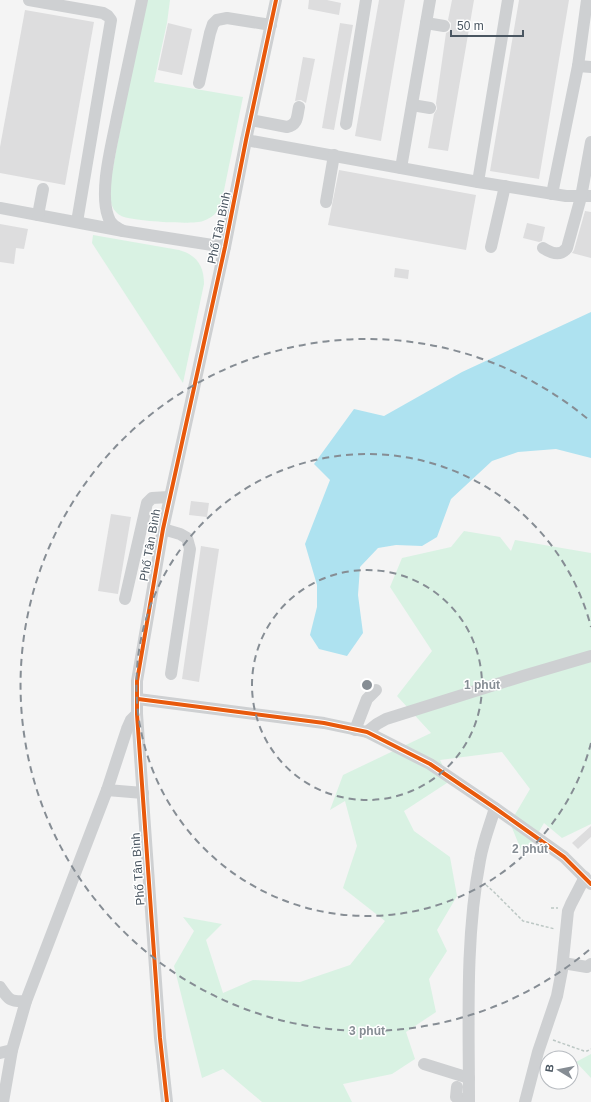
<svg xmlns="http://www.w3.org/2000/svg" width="591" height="1102" viewBox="0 0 591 1102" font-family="Helvetica,sans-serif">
  <rect width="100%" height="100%" fill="#f4f4f4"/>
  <g fill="#d9f2e3">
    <path d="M145,0H170L167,23L154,82L243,97L221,205C217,213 212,218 203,221C193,225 136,221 124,217C121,216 119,215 116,212C109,205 110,193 110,183Z"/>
    <path d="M93,235L179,250C197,255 204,266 204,284L183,383L92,243Z"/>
    <polygon points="464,531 500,537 511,551 515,540 591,553 591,824 562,838 544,823 524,857 510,823 530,789 502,752 440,760 450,781 404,811 414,831 450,857 457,896 437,930 447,951 429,979 436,1012 406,1032 415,1059 392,1074 343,1084 352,1102 262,1102 223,1069 202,1078 174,966 194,931 183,917 222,924 206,940 223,993 253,980 300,982 350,965 385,921 343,888 357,846 345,801 330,810 343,775 431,733 397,696 432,651 390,587 402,558 451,547"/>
    <polygon points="591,1054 591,1078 576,1062"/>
  </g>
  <polygon fill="#aee2f0" points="591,312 591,458 556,449 518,452 492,461 451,499 437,537 422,546 396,545 378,548 360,567 358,595 363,633 347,656 319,649 310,635 317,607 317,585 305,544 330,480 314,464 354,409 384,416 462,372"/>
  <g fill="#ddddde">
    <polygon points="309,0 327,0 341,3 339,15 308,9"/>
    <polygon points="379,0 405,0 381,141 355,136"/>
    <polygon points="452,0 474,0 448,151 428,148 434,114 437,109 436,103 446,33 450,31 451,27 451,23 448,20"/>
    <polygon points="519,0 569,0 539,179 490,171"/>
    <polygon points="25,10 94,22 65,185 0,173 0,147"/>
    <polygon points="168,23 192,29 182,75 158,70"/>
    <polygon points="340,23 353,25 334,130 322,128"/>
    <polygon points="303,57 315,59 306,103 301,100 295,101"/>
    <polygon points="339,170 476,195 466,250 328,225"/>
    <polygon points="585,211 591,212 591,258 572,253 574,250"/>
    <polygon points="527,223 545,227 542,241 539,242 523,238"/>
    <polygon points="0,224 28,229 24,249 16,248 14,264 0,262"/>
    <polygon points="395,268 409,270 408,279 394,277"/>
    <polygon points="191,501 209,503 207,517 189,515"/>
    <polygon points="111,514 131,517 118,594 98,591"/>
    <polygon points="201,546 219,549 199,682 182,679"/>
    <polygon points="591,826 591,837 578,849 572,843"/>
  </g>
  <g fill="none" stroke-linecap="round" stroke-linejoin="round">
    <g stroke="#bcc7c4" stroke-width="1.5" stroke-dasharray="3 2" stroke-linecap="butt">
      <polyline points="486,885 494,892 523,921 555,929"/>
      <polyline points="551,908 558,908"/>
      <polyline points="553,1040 584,1051 587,1051 591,1049"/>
    </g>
    <g stroke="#ced0d2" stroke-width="12">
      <polyline points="29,0 103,13 108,16 111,20 77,222"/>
      <polyline points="426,23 444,26"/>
      <polyline points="578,66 591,67"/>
      <polyline points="199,83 210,33 213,24 217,20 227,18 271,25"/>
      <polyline points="412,105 430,108"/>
      <path d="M251,120L287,127C298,125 297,116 299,107"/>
      <polyline points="346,124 366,0"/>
      <polyline points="246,140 478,182 566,196 591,196"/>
      <polyline points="401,168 430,0"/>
      <polyline points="478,182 508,0"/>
      <polyline points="552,194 578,66 587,0"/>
      <polyline points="326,202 334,155"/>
      <polyline points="0,208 123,231 225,247"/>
      <polyline points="38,215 43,189"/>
      <path d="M123,231C116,227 110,224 108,216C99,190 112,144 117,117C125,78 134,39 142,0"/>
      <polyline points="491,247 505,186"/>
      <path d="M543,248C551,253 560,257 567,248L581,197L591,142"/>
      <polyline points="163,529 180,534 187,538 190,549 171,674"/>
      <polyline points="125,599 147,503 152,498 169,497"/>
      <polyline points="138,699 324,723 367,732 430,764 495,808 564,857 591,884"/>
      <polyline points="355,730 367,699 376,690"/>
      <polyline points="367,732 377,724 386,719 523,676 591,656"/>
      <polyline points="107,790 143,793"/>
      <polyline points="563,963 587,967 591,964"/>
      <path d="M0,987C9,1000 10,1002 26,1001"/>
      <polyline points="0,1053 12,1050"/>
      <polyline points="424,1064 469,1078"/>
      <polyline points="457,1087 456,1097 469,1101"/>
      <polyline points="3,1102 12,1050 26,1001 107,790 127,729 131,720 137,714"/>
      <polyline points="167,1102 160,1038 137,714 137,681 163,529 225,247 246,140 276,0"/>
      <path d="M469,1102C469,1022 465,939 480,860C483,842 490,825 495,808"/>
      <polyline points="525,1102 538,1052 557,996 562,970 568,911 571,904 585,877"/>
    </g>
    <g stroke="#fff" stroke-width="6">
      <g id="cycleway">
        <polyline points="138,699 324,723 367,732 430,764 495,808 564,857 591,884"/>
        <polyline points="167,1102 160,1038 137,714 137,681 163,529 225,247 246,140 276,0"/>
      </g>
    </g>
    <use href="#cycleway" stroke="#e8590c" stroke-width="4"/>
  </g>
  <g fill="none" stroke="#868d94" stroke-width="2" stroke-dasharray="7 5">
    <circle cx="367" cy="685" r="115"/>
    <path d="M591 743A231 231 0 1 1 591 627"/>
    <path d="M589 950A346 346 0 1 1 589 420"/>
  </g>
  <g text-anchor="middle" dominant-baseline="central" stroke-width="3" stroke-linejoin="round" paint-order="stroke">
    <g font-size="12" fill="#4a5661" stroke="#fff">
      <text transform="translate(219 228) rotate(-78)">Phố Tân Bình</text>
      <text transform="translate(150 545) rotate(-80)">Phố Tân Bình</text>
      <text transform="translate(138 869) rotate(-94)">Phố Tân Bình</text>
    </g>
  </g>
  <circle cx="367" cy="685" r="6" fill="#868d94" stroke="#fff" stroke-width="2"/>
  <g font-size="12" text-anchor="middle" font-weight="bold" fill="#868d94" stroke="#fff" stroke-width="3" stroke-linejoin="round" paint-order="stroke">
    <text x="482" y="689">1 phút</text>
    <text x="530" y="853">2 phút</text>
    <text x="367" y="1035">3 phút</text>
  </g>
  <g transform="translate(559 1070) rotate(280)"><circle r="19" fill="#ffffff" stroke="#b7bbc0"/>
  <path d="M0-3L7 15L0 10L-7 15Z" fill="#868d94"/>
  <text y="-6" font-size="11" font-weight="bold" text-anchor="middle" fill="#4a5661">B</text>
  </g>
  <path d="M451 30v6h72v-6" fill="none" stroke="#4a5661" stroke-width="2"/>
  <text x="457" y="30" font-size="12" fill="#4a5661" stroke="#ffffff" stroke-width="3" paint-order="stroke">50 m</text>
</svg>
